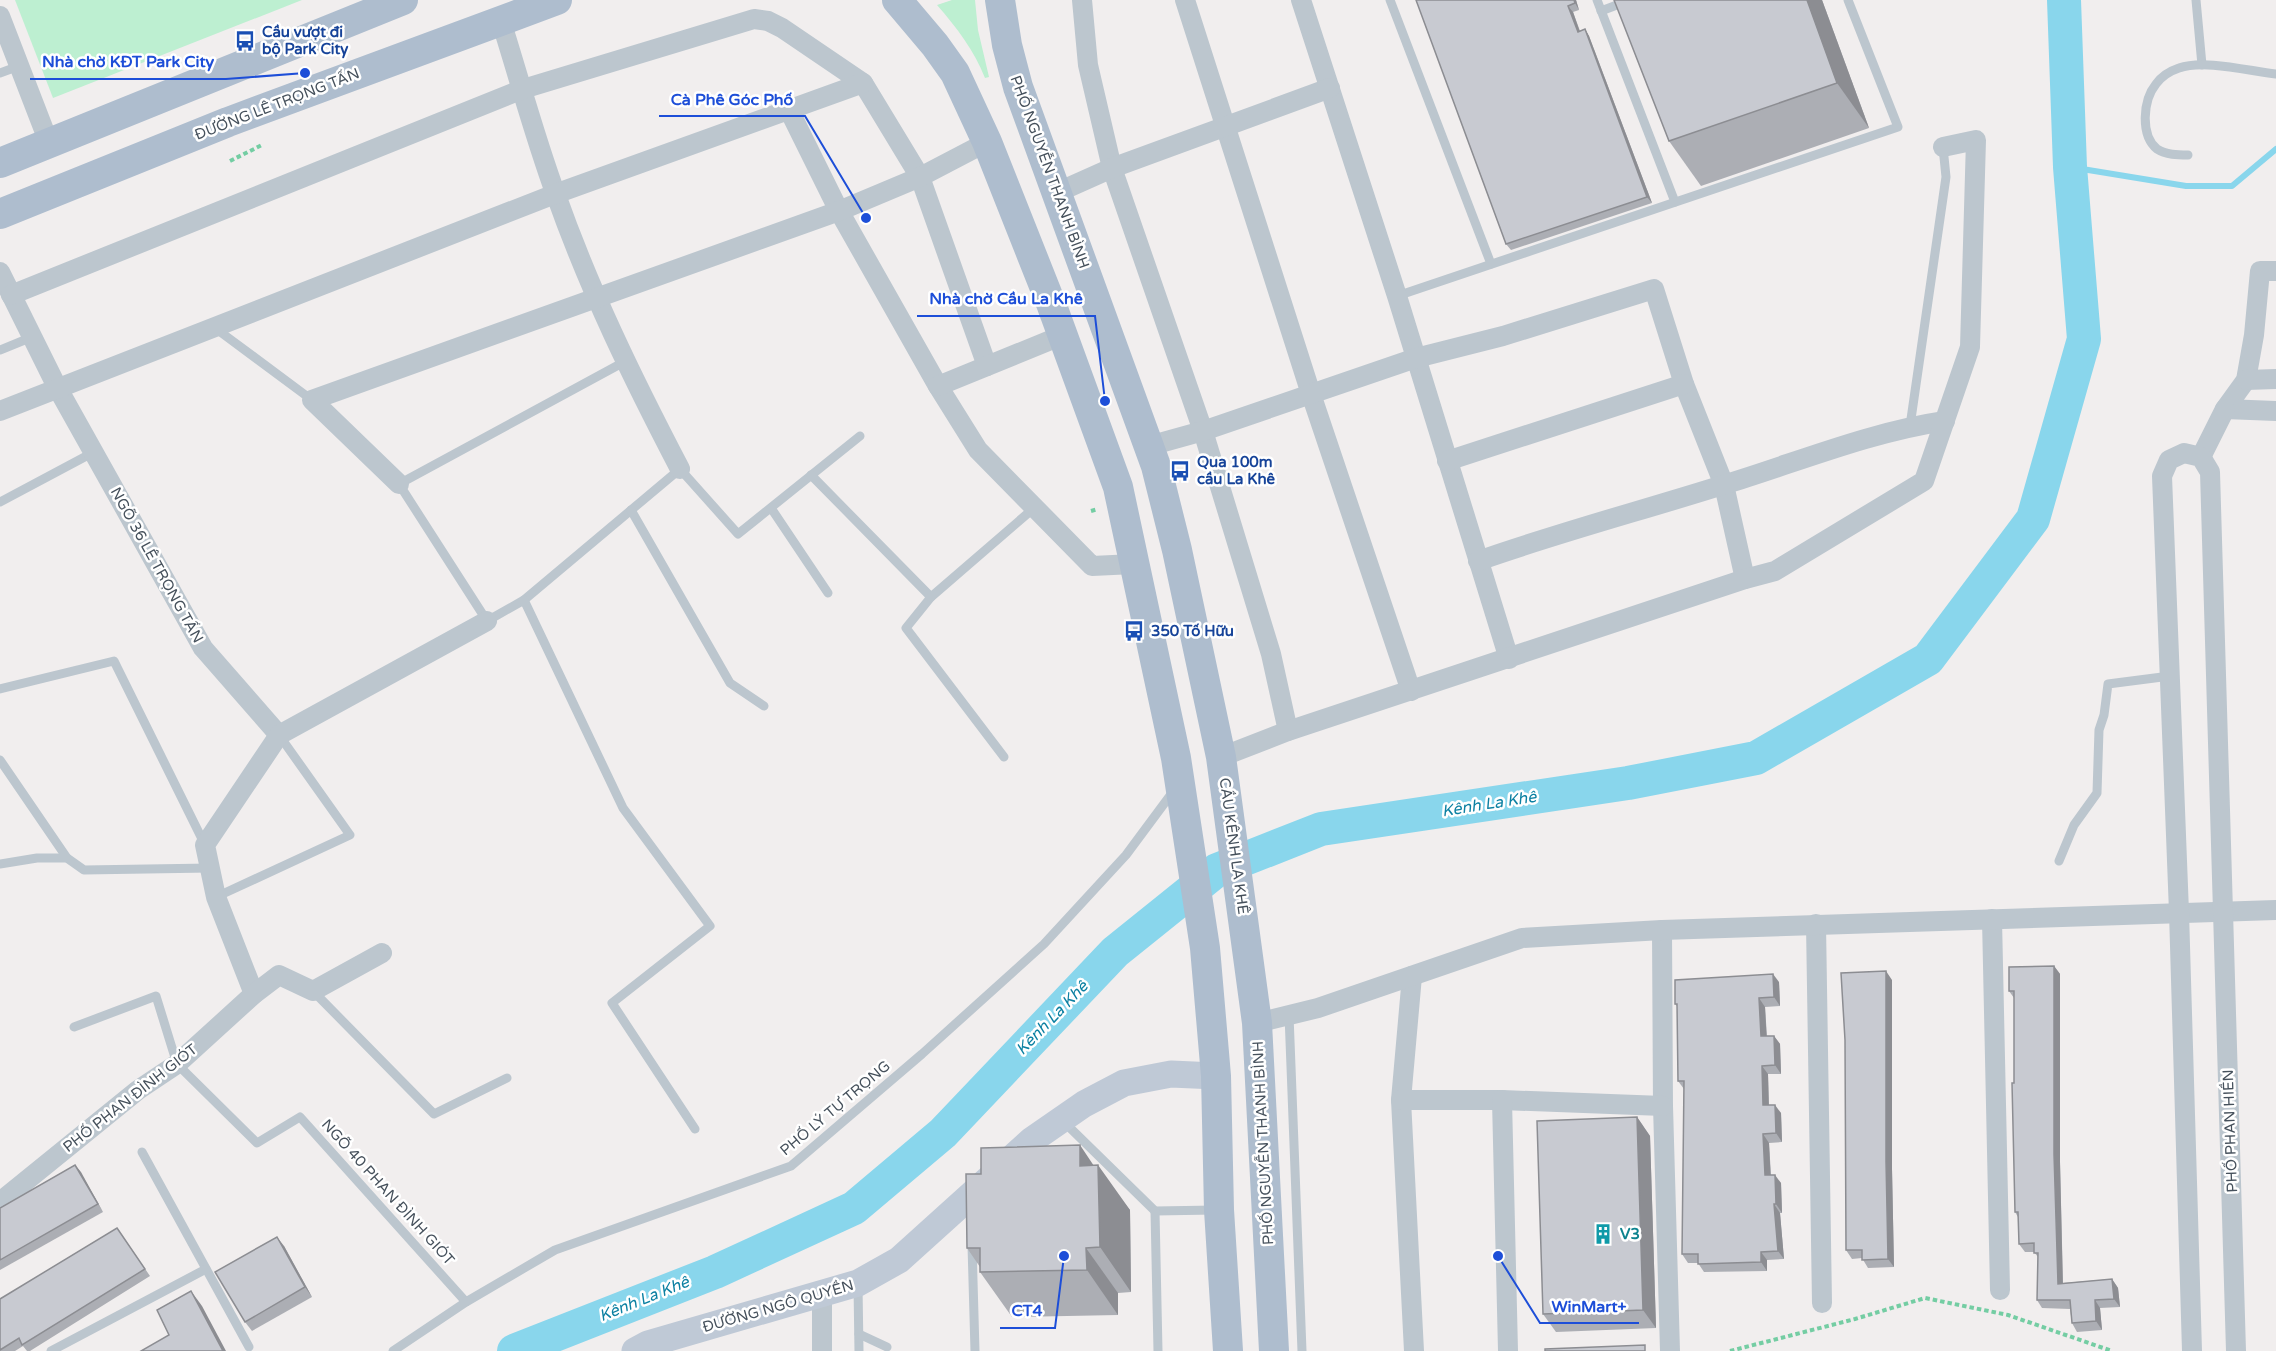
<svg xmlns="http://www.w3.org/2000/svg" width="2276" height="1351" viewBox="0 0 2276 1351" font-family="'Varela Round',sans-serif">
  <rect width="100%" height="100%" fill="#f1eeee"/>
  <g fill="#bdefd1">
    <polygon points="15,0 302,0 53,98"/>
    <path d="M952,0H975L978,30L989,77L985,78C974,50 957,28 937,5Z"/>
  </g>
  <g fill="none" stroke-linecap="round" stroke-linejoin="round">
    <polyline stroke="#89d6ec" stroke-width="6" points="2070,167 2186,186 2232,186 2276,149"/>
    <polyline stroke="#89d6ec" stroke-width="34" points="514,1351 715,1272 854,1208 943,1133 1115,952 1217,870 1321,829 1628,783 1756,758 1928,659 2033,519 2084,339 2070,167 2064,0"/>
    <g stroke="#74cda3" stroke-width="4" stroke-dasharray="4.5 3" stroke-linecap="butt">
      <polyline points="230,161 262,145"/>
      <polyline points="1091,511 1098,509"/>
      <polyline points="1730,1351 1855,1319 1925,1298 2008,1315 2112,1351"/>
    </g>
    <g stroke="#bcc6ce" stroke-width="9">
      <polyline points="1390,0 1491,264"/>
      <polyline points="1597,0 1675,202"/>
      <polyline points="2196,0 2202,65"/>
      <polyline points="1601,11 1630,0"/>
      <polyline points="0,73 19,66"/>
      <path d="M2188,155C2178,155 2166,155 2157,149C2140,135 2143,100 2156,84C2161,77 2170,71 2179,68C2204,59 2249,71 2276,74"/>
      <polyline points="1397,296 1898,127 1848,0"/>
      <polyline points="215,328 312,400"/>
      <polyline points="0,350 32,337"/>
      <polyline points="624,362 399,484 487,621 524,600 680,469 738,534 860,436"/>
      <polyline points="1910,426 1946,177 1943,147"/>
      <polyline points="811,475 931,597 906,628 1004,757"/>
      <polyline points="0,502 94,452"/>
      <polyline points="771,508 828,593"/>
      <polyline points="631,510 730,683 764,706"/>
      <polyline points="931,597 1034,508"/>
      <polyline points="524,600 623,808 710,926 612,1003 695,1129"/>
      <polyline points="0,689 114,661 205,845"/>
      <polyline points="0,760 67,858"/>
      <polyline points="2059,861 2074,825 2097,793 2099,730 2104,715 2108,684 2170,676"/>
      <polyline points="0,864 37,858 67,858 84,870 210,868"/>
      <polyline points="216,897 350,835 279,735"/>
      <polyline points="313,991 434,1114 507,1078"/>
      <polyline points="1289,1015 1302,1351"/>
      <polyline points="74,1027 156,996 177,1064 257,1143 300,1117 466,1302"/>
      <polyline points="1064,1122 1155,1211 1215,1210"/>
      <polyline points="142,1152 249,1347"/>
      <polyline points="1155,1211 1158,1351"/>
      <polyline points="972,1245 975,1351"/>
      <polyline points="858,1286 859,1351"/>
      <polyline points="859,1334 887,1347"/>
      <polyline points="51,1351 206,1269"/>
      <polyline points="393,1351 466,1302 555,1250 791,1166 922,1054 1044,944 1126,855 1175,789"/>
    </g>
    <g stroke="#bcc6ce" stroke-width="20">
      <polyline points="1082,0 1088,65 1112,168 1203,431 1271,654 1288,731"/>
      <polyline points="1185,0 1311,394 1411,691"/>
      <polyline points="1301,0 1397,296 1509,659"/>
      <polyline points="0,16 49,143"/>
      <path d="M501,21C519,78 535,138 556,195C590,291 633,379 680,469"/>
      <polyline points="788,108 839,211 938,386 978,450 1092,566 1134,564"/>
      <polyline points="1056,193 1112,168 1330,88"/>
      <polyline points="2276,271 2260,271 2254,335 2246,380 2225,409 2276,411"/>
      <polyline points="0,272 57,387 203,648 279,735"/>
      <polyline points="11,295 523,89 754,19 768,21 782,28 863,83 920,177 987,366"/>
      <polyline points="2246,380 2276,379"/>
      <polyline points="938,386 1063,335"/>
      <polyline points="0,411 555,194 863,83"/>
      <polyline points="1149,446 1203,431 1416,358 1503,336 1654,289 1684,384 1724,485 1745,579"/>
      <polyline points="2201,457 2225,409"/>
      <polyline points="1447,461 1684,384"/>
      <polyline points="399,484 312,400 839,211 920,177 987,142"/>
      <path d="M1478,561C1560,532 1644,510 1726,484C1798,462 1870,432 1945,421"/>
      <polyline points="1221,757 1288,731 1745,579 1775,571 1924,481 1970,347 1976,140 1943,147"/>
      <polyline points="1992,919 2000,1290"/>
      <polyline points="1816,924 1822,1303"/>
      <polyline points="1662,930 1663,1106 1670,1351"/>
      <polyline points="1412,976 1401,1100 1414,1351"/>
      <polyline points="254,994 216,897 205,845 279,735 487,621"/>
      <polyline points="1257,1023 1318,1008 1522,938 1662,930 2276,910"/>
      <polyline points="1401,1100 1502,1100 1663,1106"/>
      <polyline points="1502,1100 1508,1351"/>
      <polyline points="0,1202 138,1090 177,1064 254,994 279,975 313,991 382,953"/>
      <polyline points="822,1351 822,1293"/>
      <polyline points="2192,1351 2179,912 2162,476 2169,460 2184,453 2201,457 2210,472 2236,1351"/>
    </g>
    <polyline stroke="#bfc9d6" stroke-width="27" points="635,1351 648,1344 858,1283 899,1260 1032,1140 1084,1104 1124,1083 1171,1074 1216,1076"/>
    <g stroke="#aebdce" stroke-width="30">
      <polyline points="897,0 935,45 955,73 987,142 1052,306 1118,487 1176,758 1205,948 1216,1076 1219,1210 1228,1351"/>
      <polyline points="1000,0 1007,45 1018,87 1156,466 1177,550 1221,757 1257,1023 1274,1351"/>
      <polyline points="0,163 403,0"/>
      <polyline points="0,214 228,122 557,0"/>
    </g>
  </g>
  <g fill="#acaeb4">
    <polygon points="1416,0 1576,0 1579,10 1573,12 1580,31 1585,29 1589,36 1652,203 1511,250 1506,244"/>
    <polygon points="1614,0 1822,0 1869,128 1701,186 1669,141"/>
    <polygon points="2054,966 2060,974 2060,1162 2063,1283 2112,1279 2118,1288 2120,1307 2100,1308 2102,1330 2077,1332 2072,1323 2070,1309 2042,1308 2037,1300 2038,1257 2034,1252 2025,1252 2019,1244 2018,1217 2015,1212 2014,998 2009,991"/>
    <polygon points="1892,980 1892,1169 1894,1267 1868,1268 1862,1258 1852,1259 1846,1250"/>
    <polygon points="1779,982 1780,1006 1765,1007 1767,1036 1774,1036 1780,1044 1781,1074 1768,1074 1769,1105 1781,1113 1782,1142 1769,1143 1771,1175 1781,1183 1782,1213 1780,1213 1784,1259 1767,1260 1767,1271 1704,1272 1698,1263 1688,1263 1682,1254 1684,1089 1678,1081 1677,1006 1675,1004"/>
    <polygon points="1637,1117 1650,1136 1656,1328 1556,1332 1543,1314"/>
    <polygon points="75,1165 103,1212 0,1270 0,1208"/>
    <polygon points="1094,1166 1130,1210 1131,1292 1118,1293 1118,1315 1012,1317 980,1272 980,1267 967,1248 981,1174"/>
    <polygon points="117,1228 150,1276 30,1351 27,1351 23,1346 15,1351 0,1351 0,1299"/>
    <polygon points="284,1246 312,1297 252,1331 245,1322"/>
  </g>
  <g fill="#8c8d92">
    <polygon points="1574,0 1576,0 1579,10 1575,3"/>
    <polygon points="1807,0 1822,0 1869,128 1837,83"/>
    <polygon points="1568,6 1573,12 1582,38 1578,32"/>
    <polygon points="1585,29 1589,36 1652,203 1647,197"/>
    <polygon points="2054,966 2060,974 2060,1162 2063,1292 2058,1284 2054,1154"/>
    <polygon points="1886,971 1892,980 1892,1169 1894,1267 1888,1259 1886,1161"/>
    <polygon points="1773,974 1779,982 1780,1006 1774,997"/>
    <polygon points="1759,998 1765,1007 1767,1045 1761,1036"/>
    <polygon points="1774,1036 1780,1044 1781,1074 1775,1065"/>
    <polygon points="1762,1066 1768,1074 1769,1114 1763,1105"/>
    <polygon points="1775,1105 1781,1113 1782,1142 1776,1133"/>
    <polygon points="1637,1117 1650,1136 1656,1328 1643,1310"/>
    <polygon points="1763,1134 1769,1143 1771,1184 1765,1175"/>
    <polygon points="1080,1145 1098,1172 1098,1165 1130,1210 1131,1292 1100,1247 1080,1166"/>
    <polygon points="75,1165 81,1172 103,1212 98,1204"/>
    <polygon points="1775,1175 1781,1183 1782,1213 1776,1204"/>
    <polygon points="1774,1204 1780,1213 1784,1259 1778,1251"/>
    <polygon points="277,1237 284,1246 312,1297 305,1287"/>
    <polygon points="1086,1248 1118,1293 1118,1315 1087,1270"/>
    <polygon points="1761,1252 1767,1260 1767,1271 1761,1262"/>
    <polygon points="2112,1279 2118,1288 2120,1307 2114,1299"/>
    <polygon points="191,1291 202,1306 226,1351 223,1351"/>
    <polygon points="2095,1300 2100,1308 2102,1330 2096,1321"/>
  </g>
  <g fill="#c8cad1" stroke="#8c8d92" stroke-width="1.5">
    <polygon points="1416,0 1574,0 1575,3 1568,6 1578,32 1585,29 1647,197 1506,244"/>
    <polygon points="1614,0 1807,0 1837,83 1669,141"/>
    <polygon points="2054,966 2054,1154 2058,1284 2112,1279 2114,1299 2095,1300 2096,1321 2072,1323 2070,1300 2037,1300 2038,1253 2034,1253 2034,1243 2019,1244 2018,1212 2015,1212 2012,1083 2014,1083 2014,991 2009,991 2009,967"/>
    <polygon points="1886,971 1886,1161 1888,1259 1862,1260 1862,1250 1846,1250 1845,1040 1841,973"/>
    <polygon points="1773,974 1774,997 1759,998 1761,1036 1774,1036 1775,1065 1762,1066 1763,1105 1775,1105 1776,1133 1763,1134 1765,1175 1775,1175 1776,1204 1774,1204 1778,1251 1761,1252 1761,1262 1698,1264 1698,1254 1682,1254 1684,1081 1678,1081 1677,1004 1675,1004 1675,980"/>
    <polygon points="1637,1117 1643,1310 1543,1314 1537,1121"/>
    <polygon points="1080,1145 1080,1166 1098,1165 1100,1247 1086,1248 1087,1270 980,1272 980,1248 967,1248 966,1174 981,1174 981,1148"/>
    <polygon points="75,1165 98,1204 0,1260 0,1208"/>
    <polygon points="117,1228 145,1269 22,1345 19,1338 0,1350 0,1299"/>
    <polygon points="277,1237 305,1287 245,1322 215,1272"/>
    <polygon points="191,1291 223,1351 141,1351 169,1335 157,1310"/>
    <polygon points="1645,1345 1645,1351 1545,1351 1545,1349"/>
  </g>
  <defs>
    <g id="bus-bare" transform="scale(1.62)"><path d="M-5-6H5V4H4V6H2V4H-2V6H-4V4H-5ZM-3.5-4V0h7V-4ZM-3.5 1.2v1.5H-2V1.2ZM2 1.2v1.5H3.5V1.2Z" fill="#1a4fb4" stroke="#fff" stroke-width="2.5" paint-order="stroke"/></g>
    <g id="building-bare" transform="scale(1.62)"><path d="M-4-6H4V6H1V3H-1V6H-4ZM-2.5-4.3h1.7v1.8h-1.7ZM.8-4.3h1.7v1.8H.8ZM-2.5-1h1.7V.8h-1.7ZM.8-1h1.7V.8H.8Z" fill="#0f9aa8" stroke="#fff" stroke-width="2.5" paint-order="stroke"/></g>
  </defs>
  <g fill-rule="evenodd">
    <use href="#bus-bare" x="245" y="41"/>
    <use href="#bus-bare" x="1180" y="471"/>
    <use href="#bus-bare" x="1134" y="631"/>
    <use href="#building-bare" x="1603" y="1234"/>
  </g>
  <g text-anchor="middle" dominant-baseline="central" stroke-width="5" stroke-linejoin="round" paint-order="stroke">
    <g font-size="15" font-weight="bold" fill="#164399" stroke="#fff" text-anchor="start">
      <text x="262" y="32">Cầu vượt đi<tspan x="262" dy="17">bộ Park City</tspan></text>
      <text x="1197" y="462">Qua 100m<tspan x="1197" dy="17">cầu La Khê</tspan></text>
      <text x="1151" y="631">350 Tố Hữu</text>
    </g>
    <g font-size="15" fill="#46515c" stroke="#fff">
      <text transform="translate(277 104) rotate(-21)">ĐƯỜNG LÊ TRỌNG TẤN</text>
      <text transform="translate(1050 172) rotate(70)">PHỐ NGUYỄN THANH BÌNH</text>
      <text transform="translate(157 565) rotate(61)">NGÕ 36 LÊ TRỌNG TẤN</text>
      <text transform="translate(1234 846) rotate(82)">CẦU KÊNH LA KHÊ</text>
      <text transform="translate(130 1098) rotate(-38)">PHỐ PHAN ĐÌNH GIÓT</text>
      <text transform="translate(835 1108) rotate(-40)">PHỐ LÝ TỰ TRỌNG</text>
      <text transform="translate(2230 1131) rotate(-92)">PHỐ PHAN HIỀN</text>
      <text transform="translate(1263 1143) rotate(-93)">PHỐ NGUYỄN THANH BÌNH</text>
      <text transform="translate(388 1192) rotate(48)">NGÕ 40 PHAN ĐÌNH GIÓT</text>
      <text transform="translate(778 1306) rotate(-16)">ĐƯỜNG NGÔ QUYỀN</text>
    </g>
    <g font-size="15" font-weight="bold" fill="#0d838f" stroke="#fff" text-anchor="start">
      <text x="1620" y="1234">V3</text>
    </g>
    <g font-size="16" font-style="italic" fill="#0c80a2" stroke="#fff">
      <text transform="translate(1489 804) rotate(-9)">Kênh La Khê</text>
      <text transform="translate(1052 1018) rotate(-46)">Kênh La Khê</text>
      <text transform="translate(644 1299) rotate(-22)">Kênh La Khê</text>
    </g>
  </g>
  <path fill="none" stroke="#1d4ed8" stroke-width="2" d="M305 73L226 79H30M866 218L805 116H659M1105 401L1095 316H917M1498 1256L1540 1323H1639M1064 1256L1055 1328H1000"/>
  <g fill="#1d4ed8" stroke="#fff" stroke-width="2">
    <circle cx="305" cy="73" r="6"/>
    <circle cx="866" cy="218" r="6"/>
    <circle cx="1105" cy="401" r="6"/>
    <circle cx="1498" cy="1256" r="6"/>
    <circle cx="1064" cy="1256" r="6"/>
  </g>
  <g font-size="16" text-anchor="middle" font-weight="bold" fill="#1d4ed8" stroke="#fff" stroke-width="5" stroke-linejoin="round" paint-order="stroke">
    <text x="128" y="67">Nhà chờ KĐT Park City</text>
    <text x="732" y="105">Cà Phê Góc Phố</text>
    <text x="1006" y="304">Nhà chờ Cầu La Khê</text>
    <text x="1589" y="1312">WinMart+</text>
    <text x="1027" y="1316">CT4</text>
  </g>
</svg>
